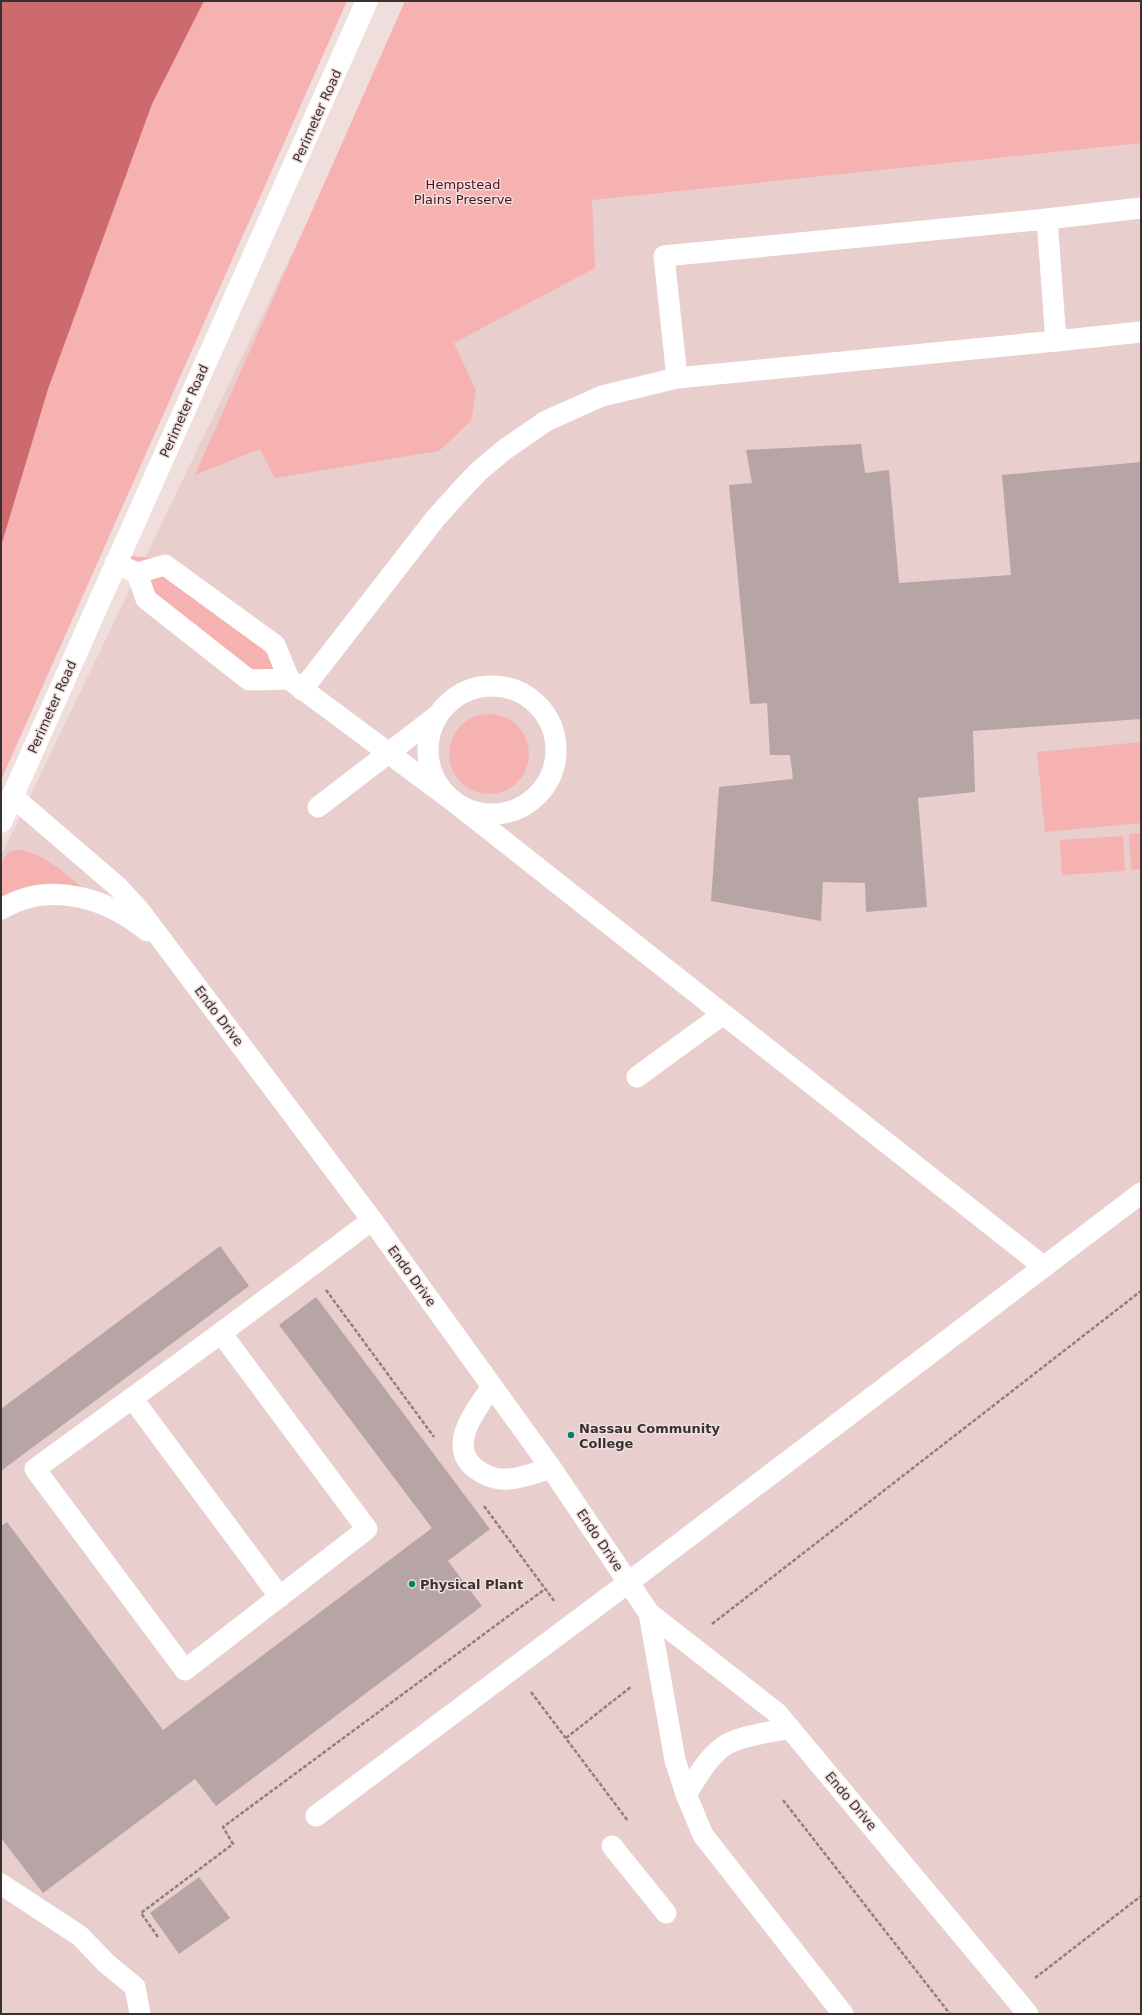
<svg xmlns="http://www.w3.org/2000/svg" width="1142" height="2015" viewBox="0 0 1142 2015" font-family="'DejaVu Sans',sans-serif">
  <rect width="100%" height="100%" fill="#f0dedd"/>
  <polygon fill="#e9cece" points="414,1 1141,1 1141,2014 1,2014 1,856"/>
  <g fill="#f6b1b1">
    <polygon points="1,1 347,1 1,780"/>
    <polygon points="405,1 1141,1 1141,143 592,200 595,268 454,343 476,391 471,421 439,451 275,478 260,449 195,475"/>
    <polygon points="120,555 163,559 301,683 249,680 136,591"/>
    <circle cx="489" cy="754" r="40"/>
    <polygon points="1141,742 1141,823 1045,832 1037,752"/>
    <polygon points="1141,833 1141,869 1131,870 1129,834"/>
    <polygon points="1123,836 1125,871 1062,875 1060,840"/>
    <path d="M16,850C42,850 67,876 87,891L1,901V862L8,853Z"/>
  </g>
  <polygon fill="#cd6a6e" points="1,1 204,1 152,104 48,389 1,546"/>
  <g fill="#b6a5a4">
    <polygon points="861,444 865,473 889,470 899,583 1011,575 1002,475 1141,462 1141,719 973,731 975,792 918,798 927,907 866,912 865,883 823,882 821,921 711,901 719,787 793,779 790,755 770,755 767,703 750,704 729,485 752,483 746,450"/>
    <polygon points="220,1246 249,1286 1,1471 1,1409"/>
    <polygon points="316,1297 490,1529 448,1561 482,1606 216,1806 195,1779 43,1893 1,1838 1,1526 7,1522 163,1730 432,1528 279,1325"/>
    <polygon points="199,1877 230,1918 179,1954 150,1913"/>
  </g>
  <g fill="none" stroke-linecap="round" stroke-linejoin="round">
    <g stroke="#8c8080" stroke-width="2.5" stroke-dasharray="4 2" stroke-linecap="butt">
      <polyline points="326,1290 434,1437"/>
      <polyline points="484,1506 555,1602"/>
      <polyline points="712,1624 1141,1291"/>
      <polyline points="531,1692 628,1821"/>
      <polyline points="566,1738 632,1686"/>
      <polyline points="783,1800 950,2014"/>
      <polyline points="158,1937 141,1913 233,1844 223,1827 545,1589"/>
      <polyline points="1035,1978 1141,1896"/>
    </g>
    <g stroke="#fff" stroke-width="21">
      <polyline points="1047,219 1141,208"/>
      <polyline points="1056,341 1141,332"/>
      <polyline points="115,563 137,573 165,565 275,645 289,679 249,680 146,599 137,573"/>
      <polyline points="289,679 453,801 1044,1267"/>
      <circle cx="492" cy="750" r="64"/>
      <polyline points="302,690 435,519 460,491 479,471 504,450 546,421 602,396 677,378 1056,341 1047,219 664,256 677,378"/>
      <polyline points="12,796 118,887 140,911 372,1220 551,1468 649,1613 777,1713 1028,2014"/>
      <polyline points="318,807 438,715"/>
      <path d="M1,909C49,880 107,898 147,931"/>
      <polyline points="637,1077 723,1014"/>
      <path d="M221,1333L367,1529L185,1670L35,1469C148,1387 261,1304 372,1220"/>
      <path d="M492,1387C476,1409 446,1446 476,1469C484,1475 496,1480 507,1479C521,1479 537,1472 551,1468"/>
      <polyline points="132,1398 280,1597"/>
      <polyline points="649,1613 675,1760 686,1794 703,1835 843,2014"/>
      <path d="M686,1794C697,1778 707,1758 724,1746C742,1735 768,1733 789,1728"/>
      <polyline points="316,1816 629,1582 1141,1193"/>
      <polyline points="612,1846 666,1913"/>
      <polyline points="1,1884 80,1936 106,1963 135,1987 140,2014"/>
    </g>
    <polyline stroke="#fff" stroke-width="22" points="1,822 367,1"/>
  </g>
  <g fill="#028263" stroke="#f0dedd" stroke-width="1.5">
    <circle cx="571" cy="1435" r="4"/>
    <circle cx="412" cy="1584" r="4"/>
  </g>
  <g text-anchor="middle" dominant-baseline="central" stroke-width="3" stroke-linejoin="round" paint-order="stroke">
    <g font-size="13" fill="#383131" stroke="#f0dedd">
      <text transform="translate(317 116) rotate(-66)">Perimeter Road</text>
      <text transform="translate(184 411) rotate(-66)">Perimeter Road</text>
      <text transform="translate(52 707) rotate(-66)">Perimeter Road</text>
      <text transform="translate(219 1016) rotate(53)">Endo Drive</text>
      <text transform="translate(412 1276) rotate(54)">Endo Drive</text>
      <text transform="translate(600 1540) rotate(56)">Endo Drive</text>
      <text transform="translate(851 1801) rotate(50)">Endo Drive</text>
    </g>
    <g font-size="13" fill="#52131a" stroke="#f0dedd">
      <text x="463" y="184">Hempstead<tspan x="463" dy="15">Plains Preserve</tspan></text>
    </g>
    <g font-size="13" font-weight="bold" fill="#383131" stroke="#f0dedd" text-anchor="start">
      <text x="579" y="1428">Nassau Community<tspan x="579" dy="15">College</tspan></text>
      <text x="420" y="1584">Physical Plant</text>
    </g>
  </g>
  <rect width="1142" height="2015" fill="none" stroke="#383131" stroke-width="4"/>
</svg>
